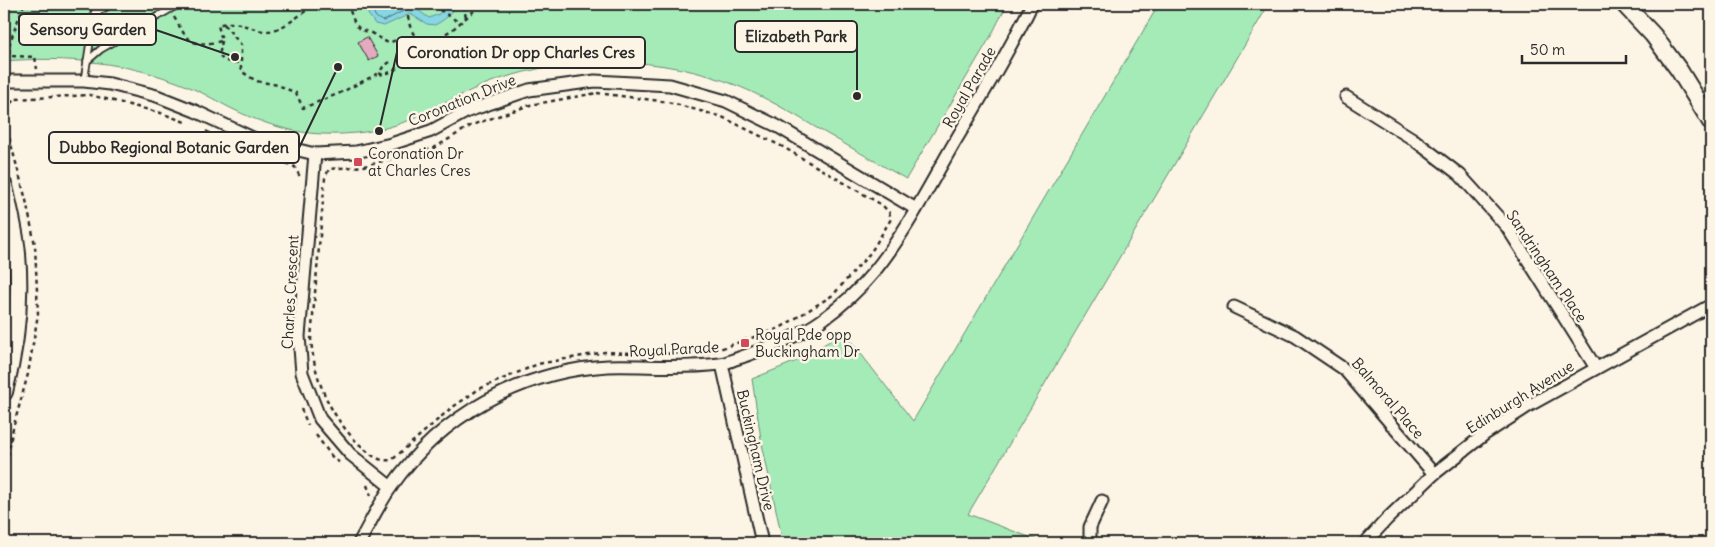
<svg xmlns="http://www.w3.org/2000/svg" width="1715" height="547" viewBox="0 0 1715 547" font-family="Delius,sans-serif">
  <rect width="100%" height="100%" fill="#fcf5e5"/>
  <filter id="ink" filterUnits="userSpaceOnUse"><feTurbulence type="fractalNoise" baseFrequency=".02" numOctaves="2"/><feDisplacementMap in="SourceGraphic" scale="10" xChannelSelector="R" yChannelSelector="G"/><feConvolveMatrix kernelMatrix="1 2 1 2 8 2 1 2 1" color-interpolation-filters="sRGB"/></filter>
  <g filter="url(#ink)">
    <g fill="#a5ebb8" stroke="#688b72">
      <path d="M4,4H1007L991,36L906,179C876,162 845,144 815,127C790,112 765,97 738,86C661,55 572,54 494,81C463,92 436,109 407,121C380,132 350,135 322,134C295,133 268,125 243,114C224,106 207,94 187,86C128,62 67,56 4,61Z"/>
      <polygon points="1159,4 1269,4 968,514 1045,543 783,543 761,439 752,379 799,360 844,332 913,421"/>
    </g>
    <path fill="#87d6e3" stroke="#629299" d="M368,4H412L415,8L429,18L439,14L445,4H456C453,14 444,20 435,25L427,24L410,14L384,26L375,24L368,14Z"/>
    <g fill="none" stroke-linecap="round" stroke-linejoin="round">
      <path stroke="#506f75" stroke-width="1" d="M373,4C373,13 374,19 384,21L407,9L408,4"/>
    </g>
    <polygon fill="#e3abbf" stroke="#2b2b2b" points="367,37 378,56 369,61 358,42"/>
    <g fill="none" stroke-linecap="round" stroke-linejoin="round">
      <g stroke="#2b2b2b" stroke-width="9">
        <g id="lane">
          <polyline points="94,14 111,4"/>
          <polyline points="87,61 101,49 179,4"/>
          <polyline points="84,81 96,4"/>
        </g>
      </g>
      <g stroke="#2b2b2b" stroke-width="15">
        <g id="street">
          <polyline points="4,81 84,81 110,84 157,96 195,111 257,140 315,154 356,152 391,144 431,131 468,111 529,90 595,81 670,85 726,101 777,126 916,209"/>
          <polyline points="1346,97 1413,139 1460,175 1507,227 1596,368"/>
          <polyline points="315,154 299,336 302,373 320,419 350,454 391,487"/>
          <polyline points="1234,307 1295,336 1344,369 1434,474"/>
          <polyline points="722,364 762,543"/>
          <path d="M359,543C369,525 379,504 391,487C441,415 522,371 608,366C645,365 682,369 720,364C727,363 734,359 742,357C769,347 798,337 822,320C840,307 859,290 873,273C906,233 931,182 957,138C983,94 1010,50 1032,4"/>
          <polyline points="1090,543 1090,527 1102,501"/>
          <polyline points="1365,543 1387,519 1434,474 1485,434 1530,405 1711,305"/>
        </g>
      </g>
      <g stroke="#2b2b2b" stroke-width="20">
        <g id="secondary">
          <polyline points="1624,4 1653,35 1679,70 1711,122"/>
          <path d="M4,186C9,209 15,231 17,254C21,301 16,347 4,392"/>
        </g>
      </g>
      <g stroke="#2b2b2b" stroke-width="2.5" stroke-dasharray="4 4" stroke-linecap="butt">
        <polyline points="24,4 10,42 9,52 11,56 35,57 37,69"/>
        <path d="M346,4C351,10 351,16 355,23C359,31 364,30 371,33C378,36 382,41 389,43L398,39L403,40V47L418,51"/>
        <polyline points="434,4 440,10 460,23"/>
        <path d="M408,16C409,29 415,37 423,48"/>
        <path d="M174,17C189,44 192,47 222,41L218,25C240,19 244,28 264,31C280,33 302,13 315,4"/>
        <polyline points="466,17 464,9 466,4"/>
        <polyline points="224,24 241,45 241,71 256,81 278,85 296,93 303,108 340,93 379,73"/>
        <polyline points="222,41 219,56 225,61 240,63"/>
        <polyline points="390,62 383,67 379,73 383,75 393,71 423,48 453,29 482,4"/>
        <path d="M597,93L668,102L722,117L783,147L882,205L889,212L891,219L871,252L833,295L780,328L711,352L659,354L605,352L538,364L479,389L450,409L392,460C378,462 371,455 361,446C331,418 314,380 311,339L325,178L329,169L364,166L434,148L472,125L530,105Z"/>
        <polyline points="206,131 230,145 246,150"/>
        <polyline points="271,157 295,167 300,177"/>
        <polyline points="301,409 308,425"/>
        <polyline points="316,435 333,458 340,463"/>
        <path d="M4,479L12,432L28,374L38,314L35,245L26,200L6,126C4,114 6,107 15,99L90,95L161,113L185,122"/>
        <polyline points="367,485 371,496"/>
        <polyline points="4,537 5,543"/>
      </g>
      <use href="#lane" stroke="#fcf5e5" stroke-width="5.5"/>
      <use href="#street" stroke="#fcf5e5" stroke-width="11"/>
      <use href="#secondary" stroke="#fcf5e5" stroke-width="16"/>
    </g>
  </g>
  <g fill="#d1495b" stroke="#fcf5e5" stroke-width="2">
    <rect x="353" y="157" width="10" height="10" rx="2.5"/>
    <rect x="740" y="338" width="10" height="10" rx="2.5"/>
  </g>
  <g text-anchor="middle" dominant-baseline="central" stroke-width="5" stroke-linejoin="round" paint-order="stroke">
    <g font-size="15" fill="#2b2b2b" stroke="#fcf5e5">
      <text transform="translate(969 87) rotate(-60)">Royal Parade</text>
      <text transform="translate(462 100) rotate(-22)">Coronation Drive</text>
      <text transform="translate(1547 266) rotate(56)">Sandringham Place</text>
      <text transform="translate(290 292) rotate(-87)">Charles Crescent</text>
      <text transform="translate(674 349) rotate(-3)">Royal Parade</text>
      <text transform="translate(1520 397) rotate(-32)">Edinburgh Avenue</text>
      <text transform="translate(1388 398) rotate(49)">Balmoral Place</text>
      <text transform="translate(756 450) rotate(77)">Buckingham Drive</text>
    </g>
    <g font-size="15" fill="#2b2b2b" stroke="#fcf5e5" text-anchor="start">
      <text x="368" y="153">Coronation Dr<tspan x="368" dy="17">at Charles Cres</tspan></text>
      <text x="755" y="334">Royal Pde opp<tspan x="755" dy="17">Buckingham Dr</tspan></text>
    </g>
  </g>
  <path fill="none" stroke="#2b2b2b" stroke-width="2" d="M235 57L156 30M857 96L857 37M379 131L397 52M338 67L299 148"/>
  <g fill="#2b2b2b" stroke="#fcf5e5" stroke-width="2">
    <circle cx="235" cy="57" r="5"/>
    <circle cx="857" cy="96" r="5"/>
    <circle cx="379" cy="131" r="5"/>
    <circle cx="338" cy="67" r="5"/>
  </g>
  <g fill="#fcf5e5" stroke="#2b2b2b" stroke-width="2">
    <rect x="19" y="14" width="137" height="31" rx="5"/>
    <rect x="735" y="21" width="122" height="31" rx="5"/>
    <rect x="397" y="37" width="248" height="31" rx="5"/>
    <rect x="49" y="132" width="250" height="31" rx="5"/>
  </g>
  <g font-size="16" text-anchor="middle" font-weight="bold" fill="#2b2b2b">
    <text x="88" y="35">Sensory Garden</text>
    <text x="796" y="42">Elizabeth Park</text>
    <text x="521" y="58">Coronation Dr opp Charles Cres</text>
    <text x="174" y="153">Dubbo Regional Botanic Garden</text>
  </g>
  <rect width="1715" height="547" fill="none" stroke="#fcf5e5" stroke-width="20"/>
  <rect x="10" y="10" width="1695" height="527" fill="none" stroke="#2b2b2b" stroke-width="2" filter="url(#ink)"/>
  <path d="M1522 55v8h104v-8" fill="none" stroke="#2b2b2b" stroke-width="2.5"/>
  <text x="1530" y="55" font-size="15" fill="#2b2b2b" stroke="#fcf5e5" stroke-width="4" paint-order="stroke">50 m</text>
</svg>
